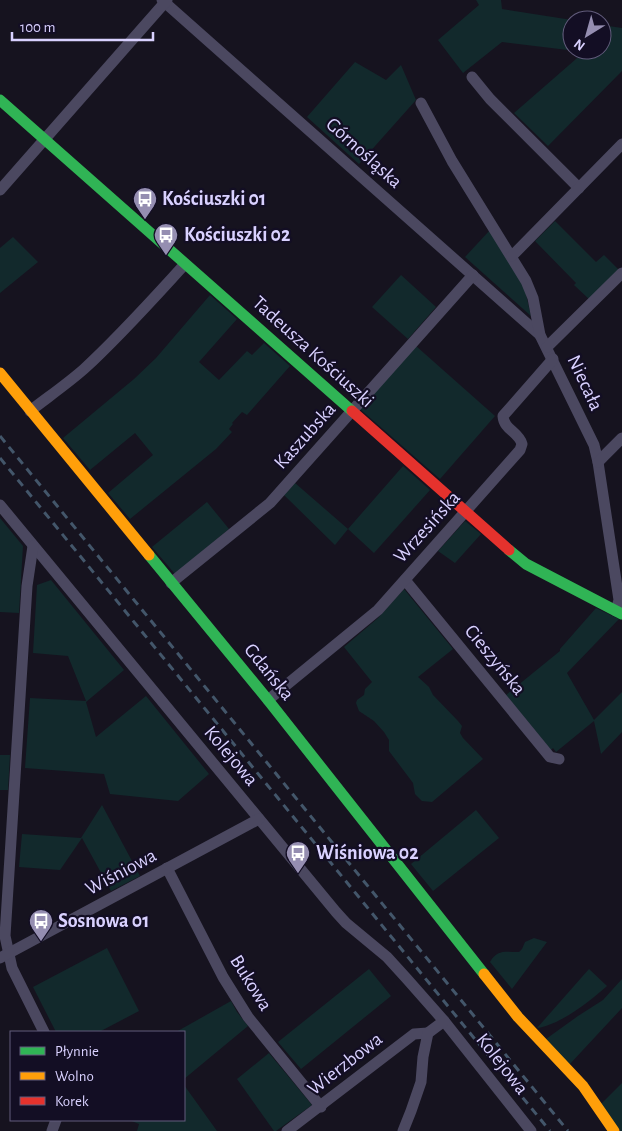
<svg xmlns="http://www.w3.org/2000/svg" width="622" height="1131" viewBox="0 0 622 1131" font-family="'Alegreya Sans',sans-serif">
  <rect width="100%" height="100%" fill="#16131f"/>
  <g fill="#12292c">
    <polygon points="476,0 501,0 502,9 572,20 572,50 602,50 602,25 622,28 622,71 548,146 514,113 584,52 502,42 463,73 438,40 479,5"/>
    <polygon points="355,62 386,80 401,65 416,100 359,164 307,117"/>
    <polygon points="555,221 596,262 604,255 620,271 590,300 574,285 576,283 535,241"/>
    <polygon points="490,230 523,281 531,316 465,257"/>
    <polygon points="13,237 38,262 0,293 0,248"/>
    <polygon points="401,275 436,307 408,339 372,307"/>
    <polygon points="210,295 237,319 199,362 219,380 247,351 252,355 264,343 290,366 247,415 242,412 232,423 233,424 229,429 232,432 216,449 130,519 108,493 153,455 135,433 90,470 63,438 134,379 156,358"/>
    <polygon points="416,346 495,416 440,479 360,409"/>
    <polygon points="403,466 430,490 374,553 348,529 335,545 284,495 295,483 348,529"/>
    <polygon points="207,502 229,529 175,574 152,547"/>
    <polygon points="0,518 23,546 19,613 0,612"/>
    <polygon points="465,521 481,534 455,563 438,551"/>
    <polygon points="51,580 124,670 86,702 96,737 146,696 209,774 178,801 110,794 104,774 25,768 30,698 86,701 68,656 33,653 37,585"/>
    <polygon points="404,589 453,649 418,677 429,687 433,695 458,721 462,726 460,733 463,738 483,759 432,802 422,801 415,794 413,783 389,751 389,740 384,732 374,721 359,711 356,703 357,700 364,695 365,689 372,682 344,647 378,618"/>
    <polygon points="596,608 619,619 567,673 594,720 622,692 622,732 601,754 594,721 556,752 553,748 551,750 506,695 560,651 560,649"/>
    <polygon points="0,755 10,755 8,790 0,790"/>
    <polygon points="102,805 140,876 111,891 82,838 60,870 19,867 22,834 81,838"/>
    <polygon points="476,810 499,838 433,891 411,864"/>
    <path d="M534,938L547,942L512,989L490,962C497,949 506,952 519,952L522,949L525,942Z"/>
    <polygon points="107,948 139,1011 99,1032 56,1032 33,987"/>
    <polygon points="369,969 391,996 301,1069 278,1042"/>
    <path d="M589,969L607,986C590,1001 560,1025 537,1028Z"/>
    <polygon points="622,979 622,1008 569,1065 546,1039 578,1016 603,1000"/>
    <polygon points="231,1001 237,1012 248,1026 184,1079 184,1032 176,1032"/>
    <polygon points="269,1053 312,1105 276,1131 274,1131 237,1079"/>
    <polygon points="622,1083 622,1131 620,1131 601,1104"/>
    <polygon points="184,1085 217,1131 137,1131 139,1124 129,1120 184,1120"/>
  </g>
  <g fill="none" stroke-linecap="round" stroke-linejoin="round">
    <g stroke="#4b4860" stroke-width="11">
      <polyline points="162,0 540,335"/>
      <polyline points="472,77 490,99 579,188"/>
      <polyline points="421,103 452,161 526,281 533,298 540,335 594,445 598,462 619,600 616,611"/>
      <polyline points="0,190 167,0"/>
      <polyline points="512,256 622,144"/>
      <polyline points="547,347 622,273"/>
      <path d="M30,411C48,397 67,384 84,369C120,336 152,300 185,264"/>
      <polyline points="598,462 622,438"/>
      <polyline points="0,505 336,912 346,923 387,957 407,979 444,1021 531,1131"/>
      <polyline points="33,546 27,586 5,936 12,968 44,1032"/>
      <polyline points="405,580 550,757 559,759"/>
      <polyline points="171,583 270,503 473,275"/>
      <path d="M268,700L378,610L520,450L522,444C519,432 504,430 503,416L553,359"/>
      <polyline points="167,868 223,977 248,1017 321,1107"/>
      <polyline points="0,958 259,819"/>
      <polyline points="52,1131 56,1120"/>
      <polyline points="287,1131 414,1034 428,1033"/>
      <polyline points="403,1131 411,1111 421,1082 423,1057 428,1033 444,1021"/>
    </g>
    <g stroke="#30b455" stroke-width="11">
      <polyline points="0,100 352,411"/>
      <polyline points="509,550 526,564 622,614"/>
      <polyline points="149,555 268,700 484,974"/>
    </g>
    <g stroke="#ff9f0a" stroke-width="11">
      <polyline points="0,373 149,555"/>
      <polyline points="484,974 518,1017 583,1086 614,1131"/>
    </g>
    <polyline stroke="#e5322d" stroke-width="11" points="352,411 509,550"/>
    <g stroke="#43566a" stroke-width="3" stroke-dasharray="8 6" stroke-linecap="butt">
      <polyline points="0,436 568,1131"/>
      <polyline points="0,458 550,1131"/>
    </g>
  </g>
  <defs>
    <g id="bus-pin" transform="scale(1.25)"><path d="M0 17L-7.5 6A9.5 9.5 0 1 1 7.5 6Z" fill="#958eb1" stroke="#130e24"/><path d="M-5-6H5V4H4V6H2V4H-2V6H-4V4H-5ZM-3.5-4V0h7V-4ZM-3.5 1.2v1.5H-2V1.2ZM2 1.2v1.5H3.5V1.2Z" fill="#fff"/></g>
  </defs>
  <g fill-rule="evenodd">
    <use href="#bus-pin" x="145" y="199"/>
    <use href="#bus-pin" x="166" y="235"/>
    <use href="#bus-pin" x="298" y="853"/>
    <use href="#bus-pin" x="41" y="921"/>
  </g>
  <g text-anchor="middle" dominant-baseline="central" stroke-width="4.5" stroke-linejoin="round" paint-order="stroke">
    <g font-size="20" fill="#d9d1ff" stroke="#130e24">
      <text transform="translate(364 153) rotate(42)">Górnośląska</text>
      <text transform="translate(313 352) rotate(42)">Tadeusza Kościuszki</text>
      <text transform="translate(585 383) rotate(65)">Niecała</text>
      <text transform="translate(305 436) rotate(-48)">Kaszubska</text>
      <text transform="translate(427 527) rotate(-48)">Wrzesińska</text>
      <text transform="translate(495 660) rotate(51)">Cieszyńska</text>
      <text transform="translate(269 672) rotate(51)">Gdańska</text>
      <text transform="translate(231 756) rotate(50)">Kolejowa</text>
      <text transform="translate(121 872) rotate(-28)">Wiśniowa</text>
      <text transform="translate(251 983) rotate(58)">Bukowa</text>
      <text transform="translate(345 1064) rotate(-38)">Wierzbowa</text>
      <text transform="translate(502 1064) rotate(52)">Kolejowa</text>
    </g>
    <g font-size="20" font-weight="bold" fill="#d9d1ff" stroke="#130e24" text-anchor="start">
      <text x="162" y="199">Kościuszki 01</text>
      <text x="184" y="235">Kościuszki 02</text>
      <text x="316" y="853">Wiśniowa 02</text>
      <text x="58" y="921">Sosnowa 01</text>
    </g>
  </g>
  <rect x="10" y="1031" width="175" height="90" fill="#130e24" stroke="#625c7c"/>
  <rect x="20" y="1047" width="25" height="8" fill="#30b455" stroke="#625c7c"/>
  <text x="55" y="1056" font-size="15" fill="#d9d1ff">Płynnie</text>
  <rect x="20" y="1072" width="25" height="8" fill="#ff9f0a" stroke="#625c7c"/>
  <text x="55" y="1081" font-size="15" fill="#d9d1ff">Wolno</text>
  <rect x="20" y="1097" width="25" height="8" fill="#e5322d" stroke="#625c7c"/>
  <text x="55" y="1106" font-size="15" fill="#d9d1ff">Korek</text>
  <g transform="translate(587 35) rotate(217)"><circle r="24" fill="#130e24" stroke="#625c7c"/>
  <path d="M0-4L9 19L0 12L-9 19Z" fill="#958eb1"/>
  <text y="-8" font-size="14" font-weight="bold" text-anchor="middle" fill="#d9d1ff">N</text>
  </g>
  <path d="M12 32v8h141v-8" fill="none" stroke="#d9d1ff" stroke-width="2.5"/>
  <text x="20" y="32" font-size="15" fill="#d9d1ff" stroke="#130e24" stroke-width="4" paint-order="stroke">100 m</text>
</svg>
